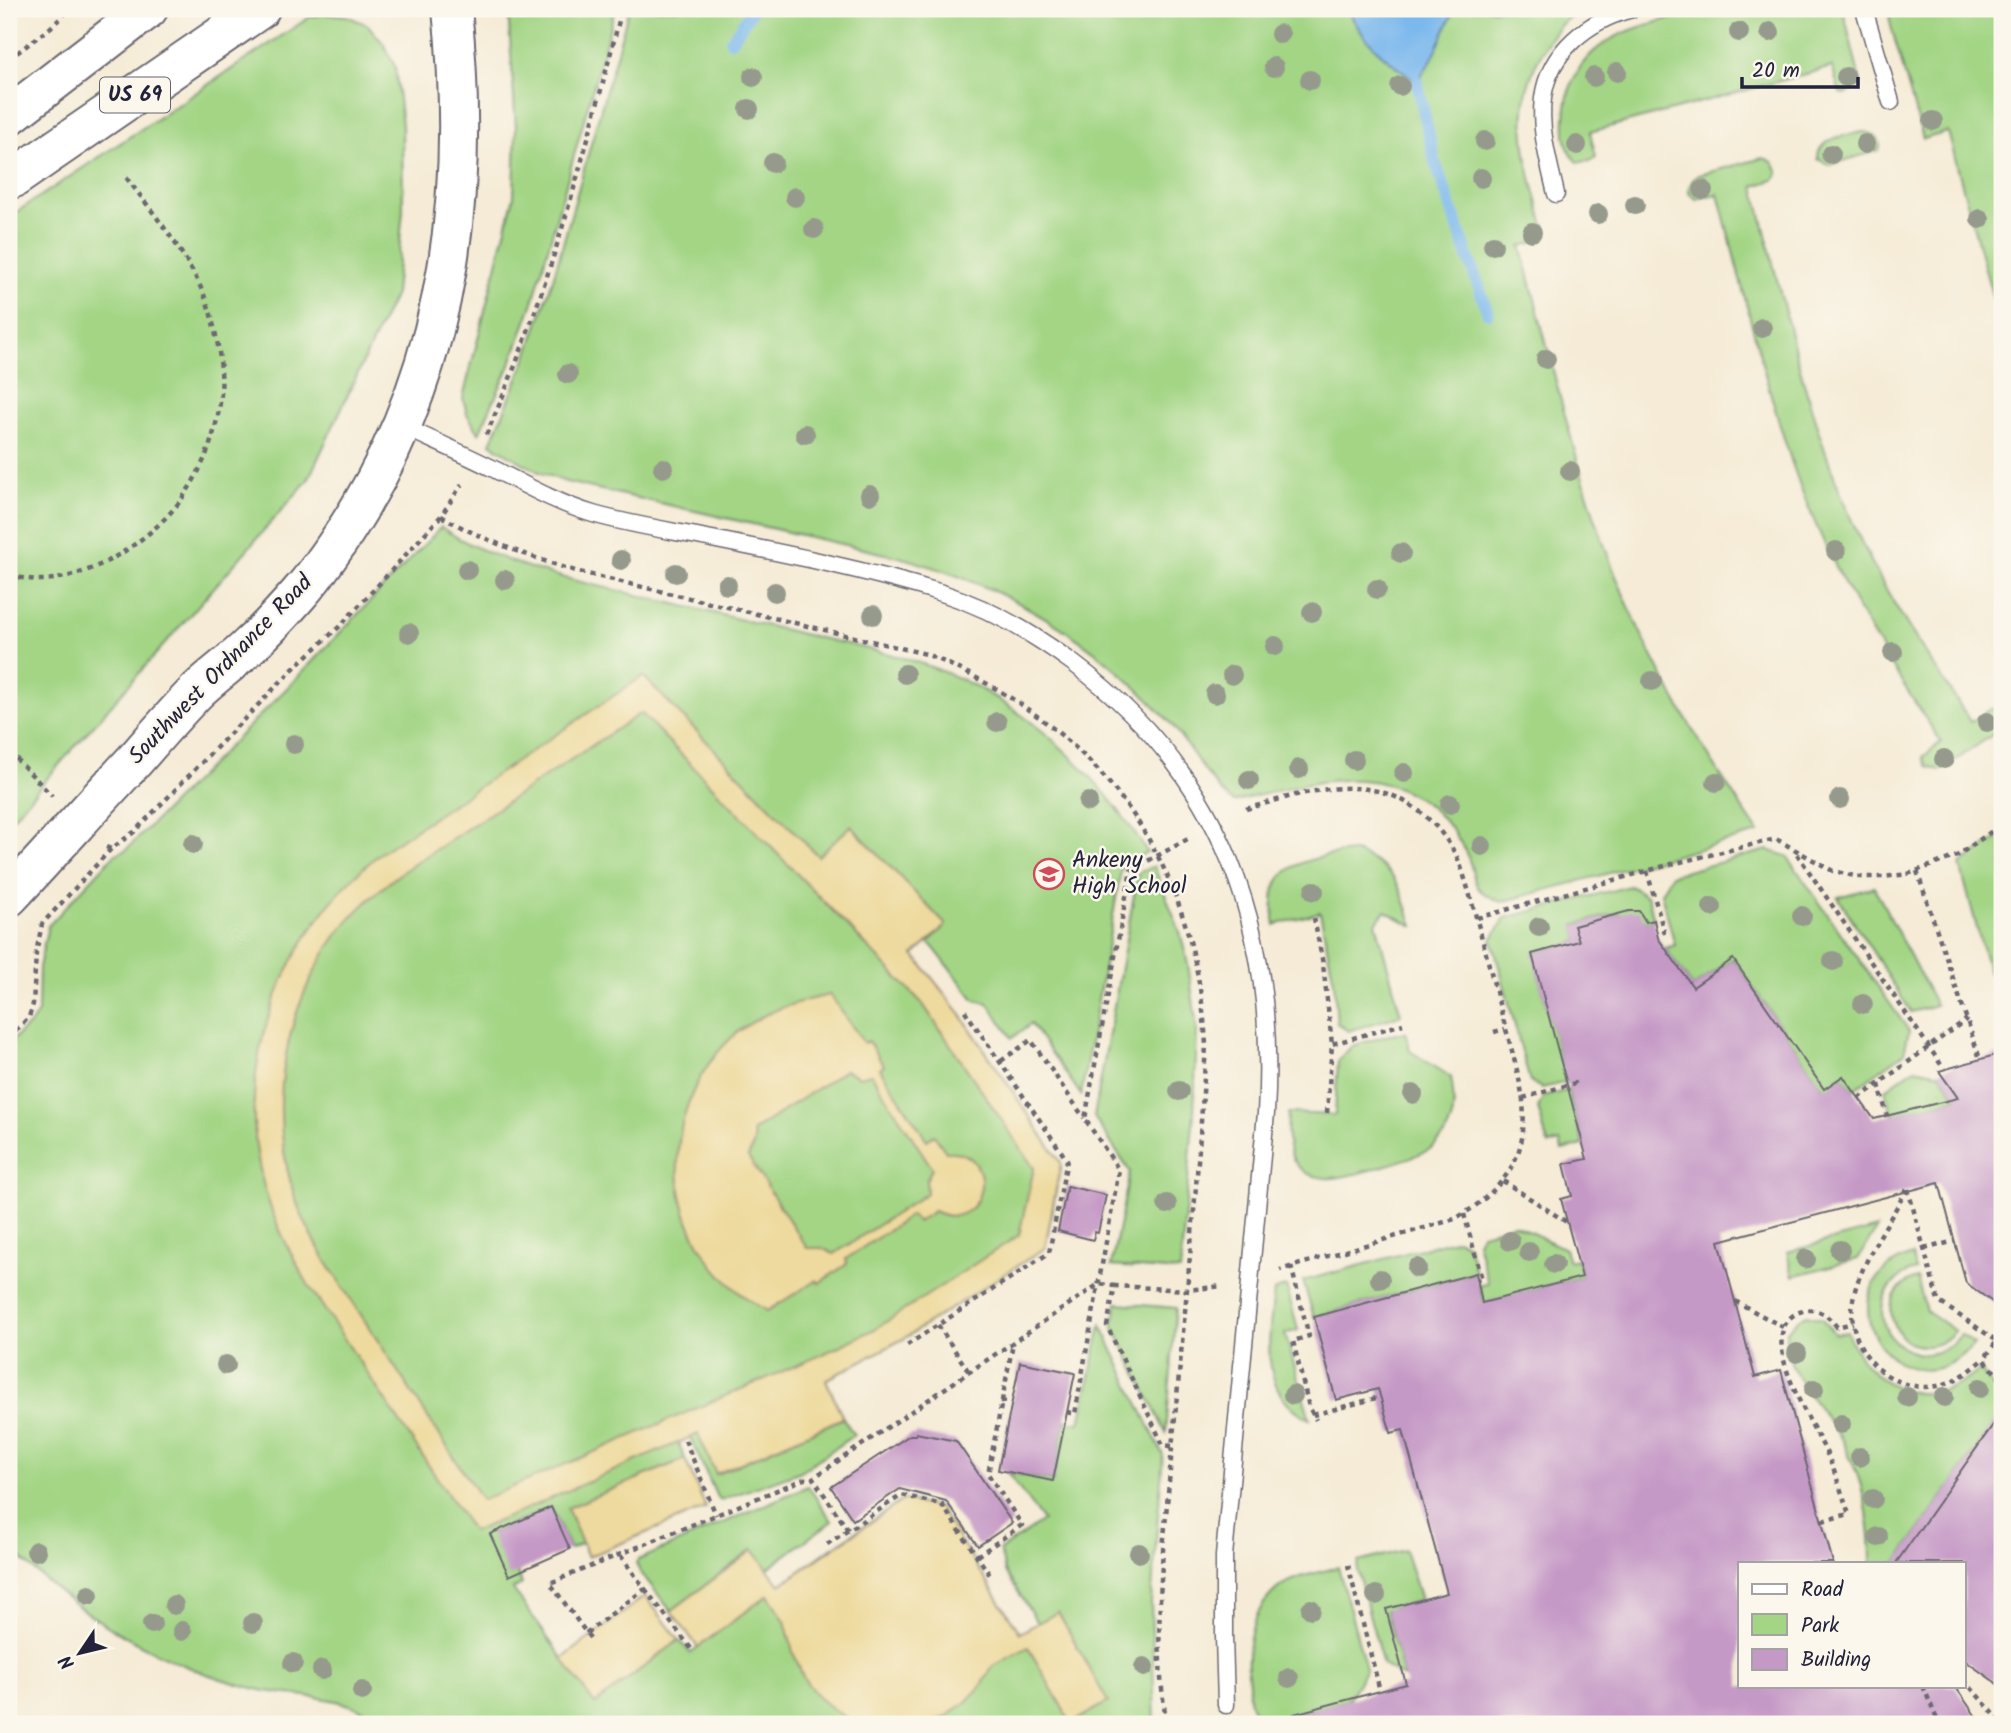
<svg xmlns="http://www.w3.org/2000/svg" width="2011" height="1733" viewBox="0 0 2011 1733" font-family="Kalam,sans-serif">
  <rect width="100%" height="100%" fill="#fbf7ec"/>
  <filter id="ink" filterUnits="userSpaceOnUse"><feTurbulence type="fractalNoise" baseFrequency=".0143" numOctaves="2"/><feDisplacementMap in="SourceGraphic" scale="14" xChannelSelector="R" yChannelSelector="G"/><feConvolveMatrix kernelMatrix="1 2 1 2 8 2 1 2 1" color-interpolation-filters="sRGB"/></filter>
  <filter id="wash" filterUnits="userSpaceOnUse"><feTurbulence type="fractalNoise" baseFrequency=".00686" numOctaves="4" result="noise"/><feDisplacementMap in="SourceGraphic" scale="28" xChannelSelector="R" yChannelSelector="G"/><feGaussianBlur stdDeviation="1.57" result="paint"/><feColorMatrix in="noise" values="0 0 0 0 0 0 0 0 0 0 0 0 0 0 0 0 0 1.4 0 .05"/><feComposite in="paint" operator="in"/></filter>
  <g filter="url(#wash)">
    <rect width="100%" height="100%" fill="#f5ebd6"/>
    <g fill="#a3d585" stroke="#627c60" stroke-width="2">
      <polygon points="508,9 615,9 533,302 511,363 479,433 467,414 463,398 514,196 516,128"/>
      <path d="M629,9H1581C1565,18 1551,35 1542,52C1507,114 1529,170 1546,233L1545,239L1521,246C1549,350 1572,457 1609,558C1646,657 1700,747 1759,833L1501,902C1495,899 1482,894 1478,888C1474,882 1473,870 1470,863C1467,853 1461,843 1455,834C1398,752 1312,782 1233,802C1208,783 1189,743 1166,718C1090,635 1008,587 899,557L566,482L539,472L497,448L491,443L526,359L553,279Z"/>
      <path d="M1710,9H1843L1861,84L1847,94L1840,93L1832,67L1590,132L1596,157L1591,161L1578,162C1565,151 1564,134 1565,118C1569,32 1644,26 1710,9Z"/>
      <polygon points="1888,9 2002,9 2002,332 1948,132 1923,139 1891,26"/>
      <polygon points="327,14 347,16 368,25 383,43 395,66 402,125 403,210 395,294 308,480 9,822 9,217 310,17"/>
      <path d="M1863,132C1872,132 1879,137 1880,147L1878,151L1829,165L1818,159C1817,137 1846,136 1863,132Z"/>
      <path d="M1763,158L1773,162L1778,172L1774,180L1754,186C1784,305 1809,429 1861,541C1891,605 1932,663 1971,722L1991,709L1995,708L2002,719L1999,729L1995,733L1940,771L1927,766L1923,757L1941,742C1883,655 1827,566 1793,466C1763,377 1742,284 1718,194L1696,199L1689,192C1689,184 1692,180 1698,175Z"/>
      <path d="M441,527C487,560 565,579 620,591C684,606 747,621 811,636C854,646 898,654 939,670C1026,703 1099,774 1147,852L1122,865L1081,1095L1031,1024L1012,1038L988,1003L975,1000L929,942L945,925L818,856L959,1012L1061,1163L1045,1248L903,1339L698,1434L717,1474L843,1418L854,1435L801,1471L721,1500L717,1497L690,1437L678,1442L685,1459L568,1508L582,1543L570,1549L551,1507L491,1534L517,1572L522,1584L513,1589L595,1704L679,1640L690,1653L831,1548L903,1500L939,1508L1020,1633L1071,1722L1058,1612L1038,1623L1005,1571L1000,1550L1043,1521L1007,1472L1053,1481L1065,1421L1080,1423L1101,1325L1163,1455L1151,1602L1155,1724H382C349,1692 298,1699 256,1689C161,1665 77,1616 9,1546V1043L31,1023L38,1013L39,967L48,926L115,854L126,850L287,688Z"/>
      <polygon points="2002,835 2002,964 1989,973 1960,865"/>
      <polygon points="1768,850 1787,856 1909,1031 1904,1053 1853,1090 1842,1076 1826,1092 1733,959 1693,987 1665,948 1675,945 1661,893 1671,875"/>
      <path d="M1354,852C1396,867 1400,886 1413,926L1385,911L1376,923L1401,1015L1348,1031L1337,1023L1334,981L1320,912L1275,925C1270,894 1272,874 1304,862C1321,856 1337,853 1354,852Z"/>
      <polygon points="1154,866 1180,932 1188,964 1197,1028 1194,1113 1180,1271 1111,1266 1130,1172 1094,1117 1138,873"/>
      <path d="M1630,886L1648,897L1654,920L1646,922C1629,904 1595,920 1575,925L1579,941L1533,954L1561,1061L1579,1079L1542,1088L1530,1082L1492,940L1505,918Z"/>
      <polygon points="1874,887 1936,1005 1911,1012 1838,897"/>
      <path d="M1396,1033H1406L1410,1051L1451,1077C1454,1097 1457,1115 1445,1134C1441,1139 1435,1146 1430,1149C1415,1158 1350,1177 1332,1178C1325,1179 1311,1176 1305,1172C1285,1159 1287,1134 1288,1113L1335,1115L1338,1061L1352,1046Z"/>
      <polygon points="1915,1068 1940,1073 1957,1098 1893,1115 1885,1090"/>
      <polygon points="1568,1090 1583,1145 1562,1150 1560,1142 1548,1145 1538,1108 1543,1097"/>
      <polygon points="1514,1224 1565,1249 1569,1261 1577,1259 1582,1277 1484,1303 1479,1286 1488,1283 1477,1242 1482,1233"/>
      <polygon points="1877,1228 1858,1259 1793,1276 1787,1252"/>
      <polygon points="1457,1239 1468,1245 1476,1273 1314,1317 1303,1281"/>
      <path d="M1912,1255L1916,1270C1906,1272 1899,1277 1893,1284C1857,1325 1918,1385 1961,1335L1974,1344C1902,1426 1813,1288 1912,1255Z"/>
      <path d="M1917,1278L1926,1311L1955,1331C1943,1345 1927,1350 1909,1343C1884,1323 1884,1289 1917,1278Z"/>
      <path d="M1286,1286L1298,1330L1285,1334L1310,1419C1257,1393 1269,1339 1274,1291Z"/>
      <polygon points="1117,1303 1176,1308 1166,1433 1113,1325"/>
      <path d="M1807,1315L1822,1319L1835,1334L1847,1331C1862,1374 1905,1406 1951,1388C1962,1384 1971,1377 1980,1370L2002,1397V1412L1896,1563H1871C1871,1520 1864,1482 1844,1444C1824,1407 1784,1378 1786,1332L1798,1319Z"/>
      <polygon points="808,1486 832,1521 767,1569 752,1550 671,1611 639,1570 636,1563 638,1560"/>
      <polygon points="1405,1550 1421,1600 1386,1610 1404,1677 1383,1665 1357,1570 1358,1562"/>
      <path d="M1338,1567L1366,1669L1348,1700L1264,1723C1260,1718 1253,1711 1251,1706C1248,1700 1249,1690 1249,1684C1245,1649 1249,1613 1277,1589C1293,1576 1319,1573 1338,1567Z"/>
    </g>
    <g fill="#eeda9e" stroke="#887e6c" stroke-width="2" fill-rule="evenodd">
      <path d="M643,676L818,856L851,826L946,925L914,955L959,1012L1061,1163L1045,1248L903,1339L826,1380L843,1418L716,1474L698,1434L473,1532L309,1286C290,1253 271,1217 262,1179C233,1057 285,933 379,854ZM641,713L922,1003L1034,1168L1019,1235L877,1328L823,1354L482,1500L327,1263C314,1240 300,1216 293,1191C267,1105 284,1008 337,935C355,910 378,891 402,872Z"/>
      <path d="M830,995L864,1043L868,1041L884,1066L880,1069L927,1140L934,1135L946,1152C1002,1148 986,1237 934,1211L917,1222L911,1215L846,1259L847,1264L819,1283L817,1280L767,1311C666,1256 647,1122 729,1040C756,1013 794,1002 830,995ZM845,1070L860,1077L871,1074L932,1168L926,1180L927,1193L834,1254L822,1248H807L748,1157L754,1143L753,1131Z"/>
      <polygon points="685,1459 706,1508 588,1557 567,1508"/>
      <polygon points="903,1500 939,1508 1020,1633 1058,1612 1108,1702 1071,1723 1028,1647 992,1667 983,1684 966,1702 947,1716 930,1724 859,1724 838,1713 819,1698 804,1679 793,1652 785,1621 768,1595 698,1647 671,1611 753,1550 780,1585"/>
      <polygon points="645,1596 679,1640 595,1704 562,1659"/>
    </g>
    <path fill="#7ab8ed" stroke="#4e6d94" stroke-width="2" d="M1348,9H1455L1432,59L1417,82C1389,61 1362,42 1348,9Z"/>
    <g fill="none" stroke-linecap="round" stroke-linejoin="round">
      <g stroke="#7ab8ed" stroke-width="12">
        <polyline points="731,41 753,9"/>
        <polyline points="1417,82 1435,162 1488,313"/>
      </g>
    </g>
    <g id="blocks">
      <g fill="#c599c6">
        <polygon points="1629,911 1639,911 1646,922 1654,920 1658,938 1693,987 1733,959 1824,1089 1843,1076 1874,1119 1958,1098 1939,1071 2002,1053 2002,1309 1966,1283 1939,1183 1719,1241 1755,1377 1781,1370 1833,1563 1740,1563 1740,1686 1955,1686 1977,1718 1952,1724 1295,1724 1294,1714 1406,1684 1386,1609 1447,1593 1403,1430 1391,1433 1378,1389 1336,1400 1314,1317 1476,1273 1482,1303 1582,1277 1561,1199 1572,1196 1564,1164 1587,1159 1532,954 1579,941 1574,926"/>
        <polygon points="1067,1186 1106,1195 1098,1233 1095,1232 1093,1240 1058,1231"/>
        <polygon points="1020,1362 1075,1373 1053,1481 998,1470"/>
        <polygon points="2002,1412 2002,1687 1964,1660 1964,1563 1896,1563"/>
        <polygon points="916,1433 956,1441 1012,1523 978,1546 946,1501 900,1489 853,1520 831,1487 910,1435 916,1435"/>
        <polygon points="551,1507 570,1549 509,1576 490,1534"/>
      </g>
    </g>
  </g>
  <g filter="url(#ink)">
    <use href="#blocks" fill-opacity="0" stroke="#6c6871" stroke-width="2"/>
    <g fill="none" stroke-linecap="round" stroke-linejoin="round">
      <g stroke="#6c6871" stroke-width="19">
        <g id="lane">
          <polyline points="1864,9 1891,102"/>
          <path d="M1556,194C1549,163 1539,130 1543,98C1549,51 1589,20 1632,9"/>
          <path d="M402,426C432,440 462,453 492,468C525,485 557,503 593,514C628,524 666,530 702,537C782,553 864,569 942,593C989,608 1034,634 1073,663C1223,775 1277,929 1266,1113L1224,1556V1636L1226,1705"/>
        </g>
      </g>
      <g stroke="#6c6871" stroke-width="42">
        <path id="secondary" d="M9,897C51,852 92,806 134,761C155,737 176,712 198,690C215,674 234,661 250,645C267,630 283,612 298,595C321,569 341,539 359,509C452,355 470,186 452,9"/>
      </g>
      <g stroke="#6c6871" stroke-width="42">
        <g id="primary">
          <polyline points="9,116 148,9"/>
          <polyline points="9,178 14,178 260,9"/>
        </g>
      </g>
      <g stroke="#6c6871" stroke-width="4.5" stroke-dasharray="5 5" stroke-linecap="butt">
        <polyline points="9,20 13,25"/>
        <polyline points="9,59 51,27 70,9"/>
        <path d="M486,435C547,300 585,153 622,9"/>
        <path d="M441,516C484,541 529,556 575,571L926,654C1100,727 1195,856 1206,1045C1198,1183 1184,1321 1171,1459C1164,1544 1151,1640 1167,1724"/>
        <path d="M9,576C19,577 30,580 40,580C92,580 154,538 183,497C201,472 214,440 219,409C225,379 219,345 211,315C198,267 155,215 125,176"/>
        <polyline points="9,751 52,796"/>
        <path d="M1246,809C1295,795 1351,775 1400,799C1422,810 1441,829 1453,850C1460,861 1464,876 1468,889C1478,923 1487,957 1496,992C1504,1025 1516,1060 1522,1094C1524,1105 1524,1120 1523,1131C1519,1172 1488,1200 1455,1219L1280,1270"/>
        <polyline points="106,847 111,849 134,832 296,666 339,627 380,583 441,516 462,484"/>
        <polyline points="1797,854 1944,1069"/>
        <polyline points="1647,871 1664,932 1657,934"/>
        <polyline points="1917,871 1980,1059"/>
        <polyline points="1314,918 1323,964 1332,1044"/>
        <polyline points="1477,918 1672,864 1776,839 1833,871 1859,877 1883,877 1908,874 1957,856 2002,824"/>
        <polyline points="1494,1032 1505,1029"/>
        <polyline points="9,1038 29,1017 33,1004 36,953 42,924 111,849"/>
        <polyline points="1001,1061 1031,1040 1084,1118"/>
        <polyline points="1879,1084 1887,1116"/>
        <polyline points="1523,1098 1575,1083 1576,1088"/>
        <polyline points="1859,1098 1967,1019"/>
        <polyline points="1327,1113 1332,1044 1403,1024"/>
        <polyline points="1503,1181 1568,1223"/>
        <path d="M1907,1189C1892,1217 1857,1269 1853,1300C1845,1348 1888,1394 1937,1386C1956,1382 1970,1371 1984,1359L2002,1381"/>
        <polyline points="1908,1189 1938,1301 1997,1341 1984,1359"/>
        <polyline points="1464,1214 1482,1279 1477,1280"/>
        <polyline points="1924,1249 1955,1241"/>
        <polyline points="1291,1266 1309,1336 1293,1341 1309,1407 1316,1420"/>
        <polyline points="1735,1301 1783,1327"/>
        <polyline points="938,1325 969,1372"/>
        <polyline points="907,1345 1049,1253 1067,1160 963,1008"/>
        <polyline points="1001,1401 1012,1403"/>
        <polyline points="1067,1412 1075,1414 1119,1170 1085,1119 1131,870 1190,838"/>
        <polyline points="1313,1415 1380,1397"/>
        <polyline points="685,1440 716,1515"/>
        <polyline points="1172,1446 1163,1445 1107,1326 1115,1286 1187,1290 1223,1286"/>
        <path d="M1822,1521L1849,1514C1842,1494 1836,1474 1827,1454C1813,1424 1760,1344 1791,1317C1797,1312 1804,1310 1811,1310C1823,1311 1830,1318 1837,1327L1853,1323"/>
        <polyline points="848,1530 813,1478 1099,1284 1115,1286"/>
        <polyline points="827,1544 902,1495 942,1505 992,1578"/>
        <polyline points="977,1556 1022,1525 988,1474 1013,1343"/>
        <polyline points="1348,1565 1380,1691"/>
        <polyline points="645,1589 693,1651"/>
        <polyline points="586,1633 645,1589 620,1555"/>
        <polyline points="590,1638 550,1583 804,1479 813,1478"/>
        <polyline points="1964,1680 2002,1723"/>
        <polyline points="1923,1686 1939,1724"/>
      </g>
      <use href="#lane" stroke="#fff" stroke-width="16"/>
      <use href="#secondary" stroke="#fff" stroke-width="38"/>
      <use href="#primary" stroke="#fff" stroke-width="38"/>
    </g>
    <g fill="#969a8d">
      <circle cx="1739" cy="32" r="10"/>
      <circle cx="1770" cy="32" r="10"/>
      <circle cx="1280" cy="34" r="10"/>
      <circle cx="1274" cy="67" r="10"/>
      <circle cx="1617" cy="72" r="10"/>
      <circle cx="753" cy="77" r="10"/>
      <circle cx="1594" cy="77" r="10"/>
      <circle cx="1846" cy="77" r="10"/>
      <circle cx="1310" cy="80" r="10"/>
      <circle cx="1400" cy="86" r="10"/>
      <circle cx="749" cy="109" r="10"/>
      <circle cx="1933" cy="121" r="10"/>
      <circle cx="1485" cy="141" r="10"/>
      <circle cx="1865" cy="144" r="10"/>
      <circle cx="1577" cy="145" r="10"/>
      <circle cx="1831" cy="154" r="10"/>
      <circle cx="773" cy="163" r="10"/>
      <circle cx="1481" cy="178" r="10"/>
      <circle cx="1703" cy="190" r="10"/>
      <circle cx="795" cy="197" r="10"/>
      <circle cx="1635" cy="205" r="10"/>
      <circle cx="1598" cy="214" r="10"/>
      <circle cx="1980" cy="219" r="10"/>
      <circle cx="814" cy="229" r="10"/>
      <circle cx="1532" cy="232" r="10"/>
      <circle cx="1493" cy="245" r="10"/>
      <circle cx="1762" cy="328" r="10"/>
      <circle cx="1546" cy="359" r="10"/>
      <circle cx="568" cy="374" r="10"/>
      <circle cx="805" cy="434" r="10"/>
      <circle cx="663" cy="468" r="10"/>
      <circle cx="1570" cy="471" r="10"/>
      <circle cx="870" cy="495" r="10"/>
      <circle cx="1836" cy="551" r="10"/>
      <circle cx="1401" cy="553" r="10"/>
      <circle cx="621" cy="560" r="10"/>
      <circle cx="467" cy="570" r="10"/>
      <circle cx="676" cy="573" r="10"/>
      <circle cx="505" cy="580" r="10"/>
      <circle cx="727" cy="585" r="10"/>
      <circle cx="1377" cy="589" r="10"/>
      <circle cx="775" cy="592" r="10"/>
      <circle cx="1312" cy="612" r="10"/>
      <circle cx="873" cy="615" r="10"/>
      <circle cx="409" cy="633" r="10"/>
      <circle cx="1275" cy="646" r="10"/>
      <circle cx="1893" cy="652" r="10"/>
      <circle cx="905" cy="674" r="10"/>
      <circle cx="1232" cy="675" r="10"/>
      <circle cx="1652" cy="681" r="10"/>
      <circle cx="1215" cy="694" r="10"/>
      <circle cx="997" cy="722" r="10"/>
      <circle cx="1987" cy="722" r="10"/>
      <circle cx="294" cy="744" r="10"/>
      <circle cx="1944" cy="759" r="10"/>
      <circle cx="1354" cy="760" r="10"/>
      <circle cx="1299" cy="769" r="10"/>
      <circle cx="1404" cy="773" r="10"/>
      <circle cx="1249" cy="780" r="10"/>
      <circle cx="1716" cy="782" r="10"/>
      <circle cx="1840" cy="799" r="10"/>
      <circle cx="1088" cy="802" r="10"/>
      <circle cx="1450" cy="804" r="10"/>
      <circle cx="193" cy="844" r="10"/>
      <circle cx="1482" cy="846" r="10"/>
      <circle cx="1314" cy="891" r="10"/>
      <circle cx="1712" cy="907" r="10"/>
      <circle cx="1802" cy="916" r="10"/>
      <circle cx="1539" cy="927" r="10"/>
      <circle cx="1833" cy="961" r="10"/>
      <circle cx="1863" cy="1004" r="10"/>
      <circle cx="1179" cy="1091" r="10"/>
      <circle cx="1413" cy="1094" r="10"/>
      <circle cx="1167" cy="1204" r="10"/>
      <circle cx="1510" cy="1241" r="10"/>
      <circle cx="1840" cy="1250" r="10"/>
      <circle cx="1529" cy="1252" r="10"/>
      <circle cx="1806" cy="1259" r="10"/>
      <circle cx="1554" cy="1264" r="10"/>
      <circle cx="1417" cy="1268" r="10"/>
      <circle cx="1380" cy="1279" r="10"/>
      <circle cx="1797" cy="1353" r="10"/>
      <circle cx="226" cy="1365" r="10"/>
      <circle cx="1980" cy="1388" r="10"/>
      <circle cx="1814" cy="1389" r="10"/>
      <circle cx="1293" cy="1395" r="10"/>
      <circle cx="1907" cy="1397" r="10"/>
      <circle cx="1944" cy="1397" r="10"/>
      <circle cx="1841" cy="1424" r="10"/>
      <circle cx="1860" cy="1457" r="10"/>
      <circle cx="1873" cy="1499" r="10"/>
      <circle cx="1878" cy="1537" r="10"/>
      <circle cx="36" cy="1551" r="10"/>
      <circle cx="1139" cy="1553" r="10"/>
      <circle cx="89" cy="1595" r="10"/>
      <circle cx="1376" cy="1595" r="10"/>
      <circle cx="174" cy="1605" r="10"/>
      <circle cx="1311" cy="1609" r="10"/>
      <circle cx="253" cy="1623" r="10"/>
      <circle cx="152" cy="1624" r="10"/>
      <circle cx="182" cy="1631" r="10"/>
      <circle cx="293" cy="1663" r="10"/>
      <circle cx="1144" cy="1667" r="10"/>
      <circle cx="322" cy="1670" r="10"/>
      <circle cx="1289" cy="1678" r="10"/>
      <circle cx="362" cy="1691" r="10"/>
    </g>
  </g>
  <defs>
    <g id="school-ring" transform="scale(1.575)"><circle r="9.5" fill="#fbf7ec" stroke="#d1495b" stroke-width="1.5"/><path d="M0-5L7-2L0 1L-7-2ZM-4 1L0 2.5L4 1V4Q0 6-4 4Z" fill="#d1495b"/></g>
  </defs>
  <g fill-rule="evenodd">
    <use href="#school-ring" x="1049" y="874"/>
  </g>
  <g text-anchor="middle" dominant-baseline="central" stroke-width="5" stroke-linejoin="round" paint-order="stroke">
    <rect fill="#fbf7ec" stroke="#636270" stroke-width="2" x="100" y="77.5" width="70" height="35" rx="5"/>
    <g font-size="21" font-weight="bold" fill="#22223b">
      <text x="135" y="95">US 69</text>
    </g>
    <g font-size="23" fill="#22223b" stroke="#fbf7ec">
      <text transform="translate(221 670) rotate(-46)">Southwest Ordnance Road</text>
    </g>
    <g font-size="23" fill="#22223b" stroke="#fbf7ec" text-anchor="start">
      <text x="1072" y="861">Ankeny<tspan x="1072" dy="26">High School</tspan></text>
    </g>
  </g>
  <rect width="2011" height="1733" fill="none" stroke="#fbf7ec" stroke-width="35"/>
  <rect x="1738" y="1562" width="228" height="126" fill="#fbf7ec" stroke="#a4a2a5" stroke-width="2"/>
  <rect x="1752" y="1584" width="35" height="10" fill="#ffffff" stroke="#a4a2a5" stroke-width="2"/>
  <text x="1801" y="1596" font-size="21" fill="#22223b">Road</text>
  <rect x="1752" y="1614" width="35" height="21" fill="#a3d585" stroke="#a4a2a5" stroke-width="2"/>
  <text x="1801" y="1632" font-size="21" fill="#22223b">Park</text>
  <rect x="1752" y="1649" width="35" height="21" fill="#c599c6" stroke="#a4a2a5" stroke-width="2"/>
  <text x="1801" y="1666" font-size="21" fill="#22223b">Building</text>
  <g transform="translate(80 1653) rotate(235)" stroke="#fbf7ec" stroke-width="5" paint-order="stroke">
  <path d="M0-5L12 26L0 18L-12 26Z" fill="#22223b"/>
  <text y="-10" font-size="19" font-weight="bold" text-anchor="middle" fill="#22223b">N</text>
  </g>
  <path d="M1742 77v10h116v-10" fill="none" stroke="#22223b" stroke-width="3.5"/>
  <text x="1752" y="77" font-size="21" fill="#22223b" stroke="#fbf7ec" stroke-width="5" paint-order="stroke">20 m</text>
</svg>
